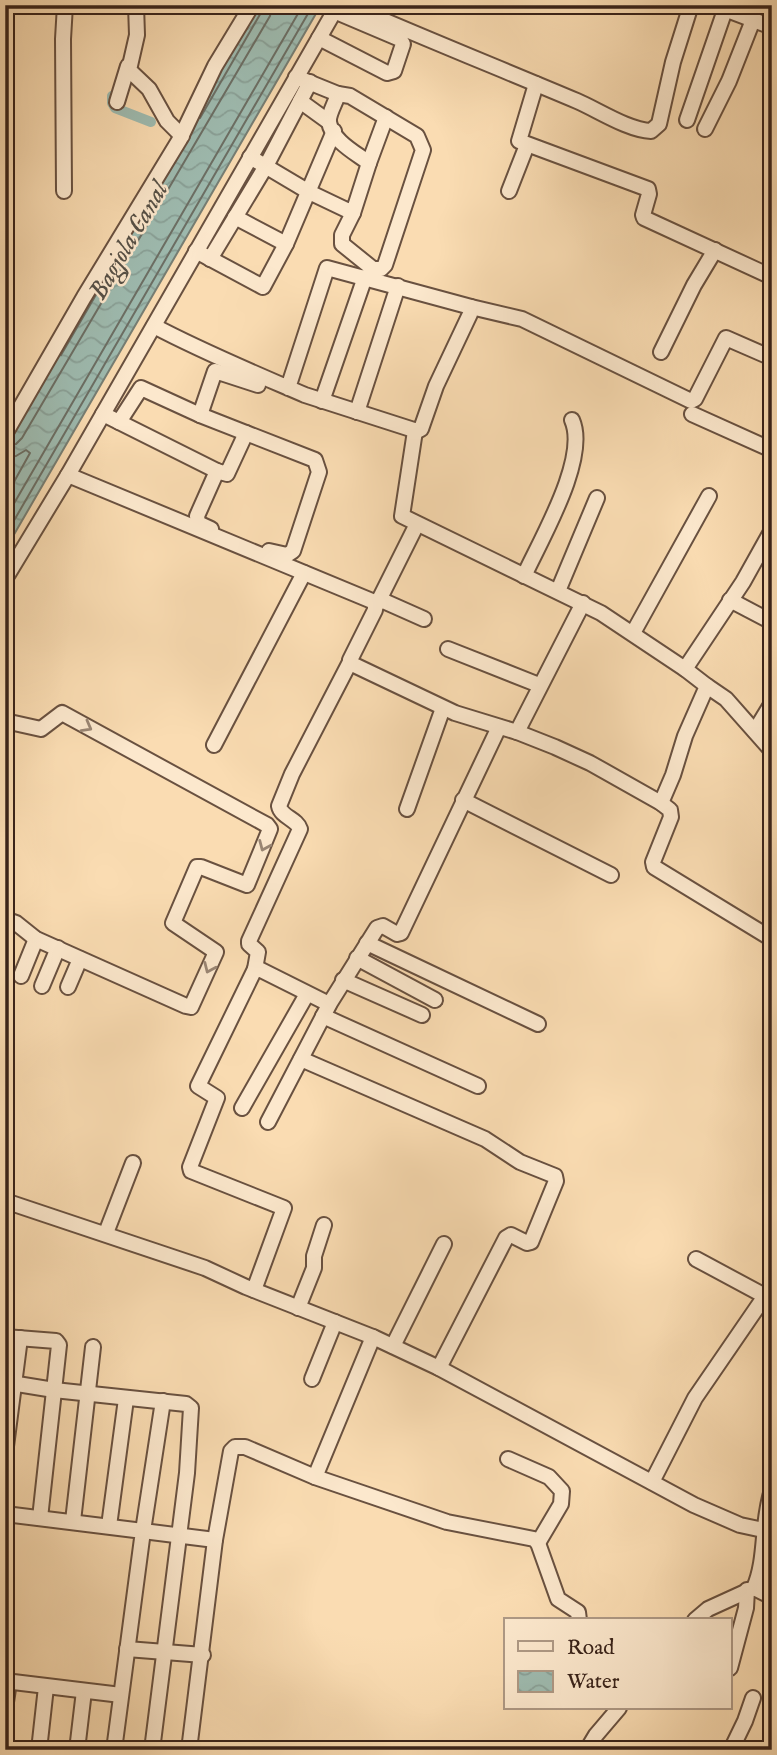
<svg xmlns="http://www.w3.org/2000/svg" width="777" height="1755" viewBox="0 0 777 1755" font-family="'IM FELL English',serif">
  <defs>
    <pattern id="water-waves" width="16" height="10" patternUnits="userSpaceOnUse" patternTransform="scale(1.75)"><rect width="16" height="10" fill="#9ebbb0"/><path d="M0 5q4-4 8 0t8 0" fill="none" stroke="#89a097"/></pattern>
  </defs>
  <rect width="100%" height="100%" fill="#fadcb2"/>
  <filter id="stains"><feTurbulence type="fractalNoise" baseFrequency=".00286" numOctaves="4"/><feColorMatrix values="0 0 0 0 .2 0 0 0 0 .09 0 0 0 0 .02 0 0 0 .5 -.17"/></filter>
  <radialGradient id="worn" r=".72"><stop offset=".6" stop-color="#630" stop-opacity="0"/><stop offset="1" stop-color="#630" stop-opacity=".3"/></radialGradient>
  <polygon fill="url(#water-waves)" stroke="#767e74" stroke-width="2" points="258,5 321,5 5,550 5,436"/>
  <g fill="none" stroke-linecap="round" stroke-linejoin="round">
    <g stroke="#6c6f65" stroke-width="2">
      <polyline points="200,118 262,11 263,5"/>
      <polyline points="61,355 108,274"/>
      <polyline points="5,446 16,444 22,438 270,16 272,5"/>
      <polyline points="5,457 16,456 26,450 30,453 5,498"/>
      <polyline points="5,519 303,5"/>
      <polyline points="5,536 313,5"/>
    </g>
    <polyline stroke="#9ebbb0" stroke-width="10" points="112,96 112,103 115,108 151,122"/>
    <g stroke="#695140" stroke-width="18">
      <g id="minor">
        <polyline points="136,5 137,35 129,70 149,89 167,121 182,136"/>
        <path d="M348,5C424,38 501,69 577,101C598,110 628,130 651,131L659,124L673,62L691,5"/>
        <polyline points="714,5 772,27"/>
        <polyline points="319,38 387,73 394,71 403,44 400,39 334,11"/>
        <polyline points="536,84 519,141 648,189 649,194 643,215 644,218 772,277"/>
        <polyline points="338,94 350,96 417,136 423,150 385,265 381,269 373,269 342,244 342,235 353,213"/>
        <polyline points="300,101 329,122"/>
        <polyline points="117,102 128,66"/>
        <polyline points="687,120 725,10"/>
        <polyline points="705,129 729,81 753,20"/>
        <path d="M250,157L309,192L353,213L369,163C356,153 332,141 329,122C328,114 336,102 338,94L296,77"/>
        <polyline points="369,163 386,117"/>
        <polyline points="64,191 63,39 65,5"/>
        <polyline points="509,191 527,145"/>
        <polyline points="235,217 286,244"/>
        <polyline points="196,251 263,287 286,244 334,131"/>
        <polyline points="210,259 266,166 310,82"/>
        <polyline points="471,307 522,319 691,401 695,399 726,338 772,358"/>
        <path d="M154,326C203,352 254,373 305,395L417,431L421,429L436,386L470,314L471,307L327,268L288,388"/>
        <polyline points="661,352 694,285 715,250"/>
        <polyline points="322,401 365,277"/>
        <polyline points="357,412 398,286"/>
        <polyline points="103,414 119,422 141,388 200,415 315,460 319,472 293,551 287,555 269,551"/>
        <polyline points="692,414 772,450"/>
        <polyline points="200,415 215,371 258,385"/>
        <polyline points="119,422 217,471"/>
        <polyline points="415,431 402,516 601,613 685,669 707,686 685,736 673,775 661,803"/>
        <polyline points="5,434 84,297 180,139 215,66 252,5"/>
        <polyline points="68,475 372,601 375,603 375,610 350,660 352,664 455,713 517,732 555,747 590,763 661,803 670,810 671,817 653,862 654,867 772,939"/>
        <polyline points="211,529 198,523 197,516 217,471 227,474 246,433"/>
        <path d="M524,576C541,539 589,458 572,420"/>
        <polyline points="5,579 68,475 338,5"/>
        <polyline points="558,591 597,498"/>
        <polyline points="379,599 424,619"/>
        <polyline points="730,600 772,622"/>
        <polyline points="376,606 417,524"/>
        <polyline points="633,633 709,496"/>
        <polyline points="448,649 539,685"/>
        <polyline points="685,669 743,582 772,530"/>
        <polyline points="707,686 726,699 772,751"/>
        <polyline points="5,721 41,729 62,713 267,825 270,829 247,885 201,867 197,867 173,923 216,952 191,1007 186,1006 36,939 16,923 5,919"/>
        <polyline points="755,731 772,703"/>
        <polyline points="517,732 583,603"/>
        <polyline points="214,745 304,573"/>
        <polyline points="463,800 611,875"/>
        <polyline points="407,809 443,708"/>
        <polyline points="367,943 538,1024"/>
        <polyline points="357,958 435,1000"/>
        <path d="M255,969L258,952L249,944V941L300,829C297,819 281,817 279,806L292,774L350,662"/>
        <polyline points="21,976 36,939"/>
        <polyline points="343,980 422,1015"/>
        <polyline points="42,986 58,948"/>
        <polyline points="68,987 80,959"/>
        <polyline points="323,1016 478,1086"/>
        <polyline points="301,1059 485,1139 520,1162 555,1176 556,1181 531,1242 527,1243 511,1235 506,1238 439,1368"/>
        <polyline points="242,1108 307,994"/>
        <polyline points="268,1122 330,1003 377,928 383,926 397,934 401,933 499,727"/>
        <polyline points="5,1201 205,1268 246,1287 373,1337 439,1368 694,1505 740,1525 763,1530"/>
        <polyline points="106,1233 133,1163"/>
        <polyline points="254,1290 284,1208 191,1171 190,1167 217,1098 198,1086 255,969 259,969 329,1004"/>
        <polyline points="298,1308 314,1268 314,1256 324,1225"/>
        <polyline points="5,1337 56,1341 59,1345 40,1518"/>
        <polyline points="393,1346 444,1244"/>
        <polyline points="312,1379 335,1322"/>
        <polyline points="5,1382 54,1390 186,1404 191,1408 187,1473 152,1750"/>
        <polyline points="163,1401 143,1531 215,1540"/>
        <polyline points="5,1454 20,1338"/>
        <polyline points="508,1459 549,1477 562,1491 561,1504 538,1543"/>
        <polyline points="315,1477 373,1337"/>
        <polyline points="652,1482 695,1398 765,1296 696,1259"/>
        <polyline points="5,1514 143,1531 114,1750"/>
        <polyline points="73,1521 93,1347"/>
        <polyline points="109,1526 126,1399"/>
        <polyline points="754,1588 772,1597"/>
        <path d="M695,1620L708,1609L754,1588C767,1559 761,1522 772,1490"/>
        <polyline points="127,1649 203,1655"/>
        <polyline points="730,1668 746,1608 747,1590"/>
        <polyline points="5,1681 121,1695"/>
        <polyline points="5,1709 9,1682"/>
        <polyline points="39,1750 46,1687"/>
        <polyline points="77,1750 84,1691"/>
        <polyline points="189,1750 215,1540 231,1451 235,1447 245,1447 315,1477 447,1522 534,1539 538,1543 558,1599 578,1612 579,1620"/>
        <polyline points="587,1750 596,1735 619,1708"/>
        <polyline points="731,1750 745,1721 753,1698"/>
      </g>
    </g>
    <use href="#minor" stroke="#fce8cd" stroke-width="14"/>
  </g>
  <defs><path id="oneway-chevron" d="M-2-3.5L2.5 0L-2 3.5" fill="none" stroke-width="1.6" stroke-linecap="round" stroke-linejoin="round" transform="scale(1.75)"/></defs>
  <g stroke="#9a8674">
    <use href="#oneway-chevron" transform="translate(87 727) rotate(29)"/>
    <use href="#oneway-chevron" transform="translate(264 846) rotate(113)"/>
    <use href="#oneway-chevron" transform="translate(209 968) rotate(114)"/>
  </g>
  <g text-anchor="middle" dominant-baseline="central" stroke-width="5" stroke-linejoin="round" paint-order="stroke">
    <g font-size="26" font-style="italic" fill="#575147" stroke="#fce8cd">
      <text transform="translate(129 241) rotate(-60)">Bagjola Canal</text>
    </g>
  </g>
  <rect width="777" height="1755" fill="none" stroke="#fadcb2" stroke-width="28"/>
  <rect x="7" y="7" width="763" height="1741" fill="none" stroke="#39231a" stroke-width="3.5"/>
  <rect x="14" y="14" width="749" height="1727" fill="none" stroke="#39231a" stroke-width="2"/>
  <rect x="504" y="1618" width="228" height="91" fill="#fce8cd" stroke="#ae9985" stroke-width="2"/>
  <rect x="518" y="1641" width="35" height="10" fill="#fce8cd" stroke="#ae9985" stroke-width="2"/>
  <text x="567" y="1654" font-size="21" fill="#39231a">Road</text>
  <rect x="518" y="1671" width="35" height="21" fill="url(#water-waves)" stroke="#ae9985" stroke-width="2"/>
  <text x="567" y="1688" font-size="21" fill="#39231a">Water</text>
  <rect width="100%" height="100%" filter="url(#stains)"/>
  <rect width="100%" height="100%" fill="url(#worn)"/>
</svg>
